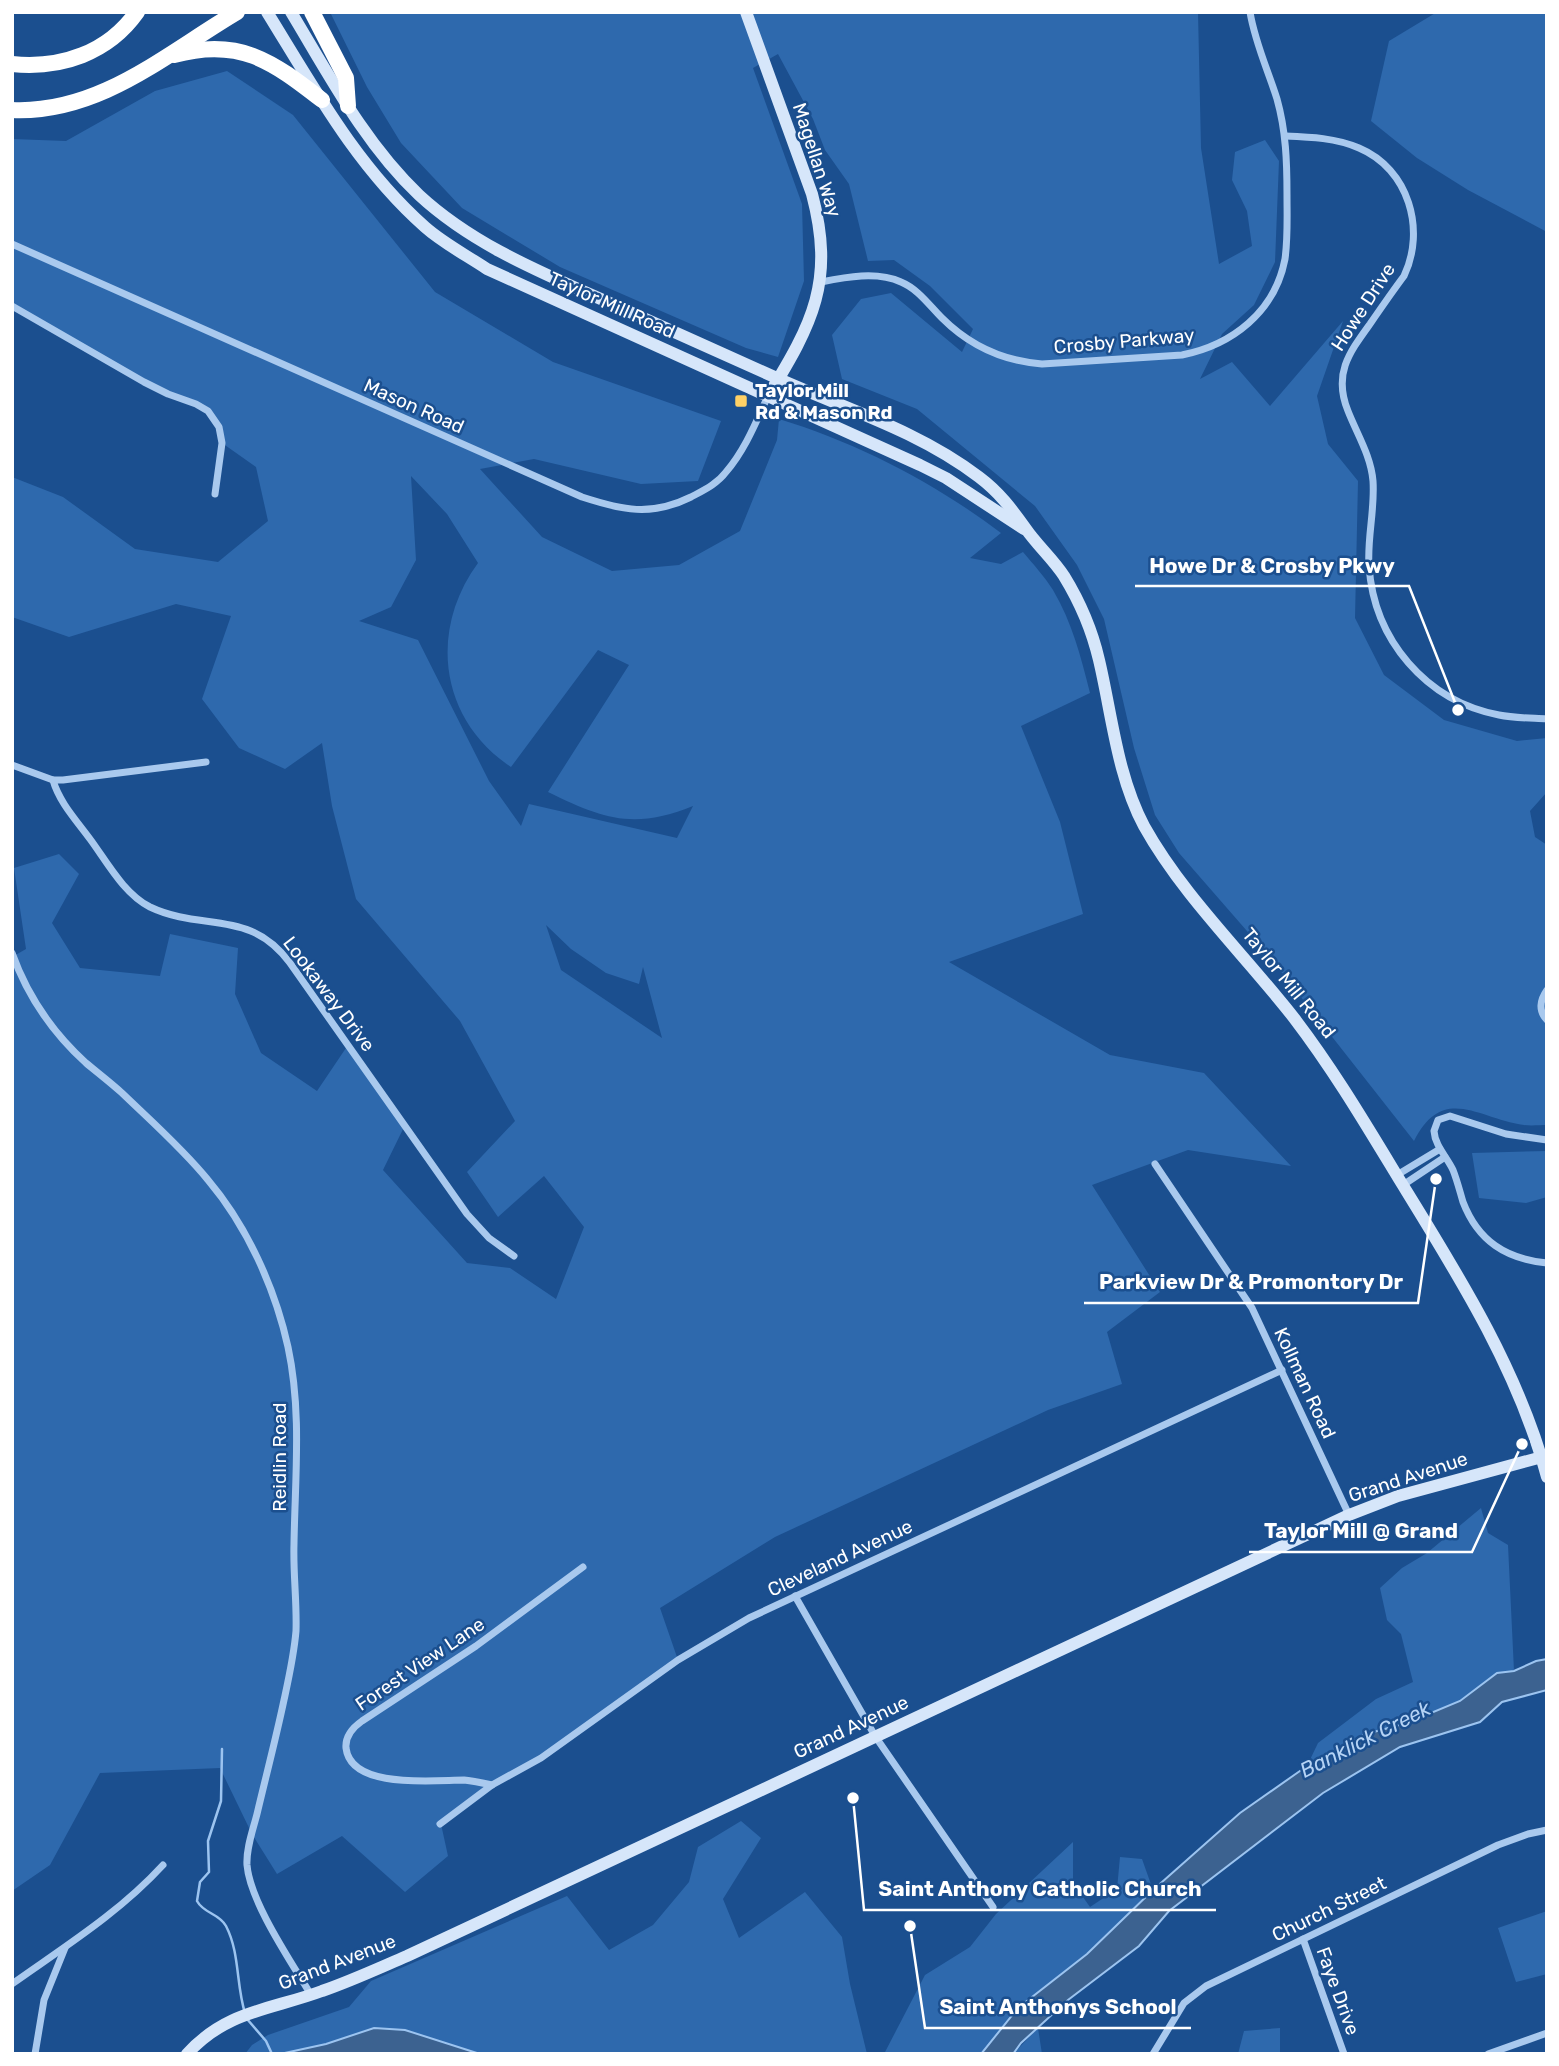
<svg xmlns="http://www.w3.org/2000/svg" width="1559" height="2066" viewBox="0 0 1559 2066" font-family="Rubik,sans-serif">
  <rect width="100%" height="100%" fill="#1b4f8f"/>
  <g fill="#2e69ad" fill-rule="evenodd">
    <path d="M330,12H1198L1201,148L1219,264L1252,246L1247,211L1232,180L1235,152L1265,140L1279,161L1275,262L1254,305L1222,334L1200,379L1232,362L1270,406L1343,321L1317,396L1328,444L1358,481L1355,618L1384,675L1444,720L1517,741L1547,738V792L1530,811L1535,837L1547,845V1125C1540,1125 1531,1126 1524,1125C1479,1119 1443,1083 1414,1141L1267,954L1179,853L1155,815L1134,748L1104,619L1077,565L1035,506L917,409L842,379L832,335L861,299L891,293L962,352L973,329L930,286L894,260L868,261L849,184L825,150L813,119L778,54L753,68L802,204L804,281L778,357L746,348L560,267L462,208L401,143L367,87Z"/>
    <polygon points="1437,12 1547,12 1547,232 1468,190 1417,158 1371,121 1389,41"/>
    <path d="M227,71L293,115L435,292L553,362L721,421L698,481L641,484L534,459L480,469L542,537L612,571L679,565L740,531L777,440L779,419C858,443 935,483 1001,533L970,558L1001,564L1023,552C1033,564 1045,577 1053,590C1072,622 1081,657 1090,693L1021,726L1060,822L1083,914L949,962L1110,1055L1204,1073L1291,1166L1188,1150L1092,1185L1160,1292L1107,1332L1122,1384L1048,1410L775,1537L660,1608L678,1660L541,1758L492,1785L441,1824L448,1856L405,1892L342,1836L277,1874L252,1834L220,1768L100,1773L50,1865L12,1891V957L26,949L14,868L59,854L79,874L52,923L80,968L160,976L170,934L238,948L235,994L261,1053L317,1091L348,1045L405,1125L383,1170L467,1263L510,1268L556,1299L584,1227L544,1176L498,1217L467,1172L515,1121L460,1021L356,899L332,806L322,743L285,769L239,748L202,699L231,616L176,604L69,637L12,617V477L63,497L135,549L218,562L268,521L256,467L222,443L221,434L208,411L168,394L12,306V139L66,141L155,91ZM411,476L447,514L478,563C428,631 440,720 511,767L598,650L629,665L548,792C603,819 634,830 693,806L677,838L529,804L521,826L489,781L418,640L359,621L391,607L416,560ZM546,925L571,949L606,973L639,984L643,967L662,1038L561,970Z"/>
    <polygon points="1547,1151 1547,1197 1526,1203 1479,1198 1472,1153"/>
    <polygon points="1481,1508 1488,1533 1508,1545 1514,1671 1497,1673 1460,1701 1407,1723 1366,1734 1307,1766 1318,1743 1376,1699 1413,1682 1401,1634 1387,1620 1380,1588 1402,1568 1427,1553"/>
    <polygon points="741,1821 761,1838 723,1899 739,1938 805,1892 842,1937 850,1984 867,2054 480,2054 405,2030 280,2054 245,2054 252,2045 268,2035 349,2007 371,1981 567,1896 609,1950 653,1925 689,1882 698,1847"/>
    <polygon points="1073,1842 1073,1883 1090,1907 1117,1889 1120,1857 1142,1859 1153,1890 1087,1954 1018,2008 981,2054 884,2054 925,1975 970,1947 996,1914"/>
    <polygon points="1547,1911 1547,1974 1516,1982 1498,1928"/>
    <polygon points="1038,2028 1042,2054 1013,2054"/>
    <polygon points="1280,2028 1280,2054 1238,2054 1244,2031"/>
  </g>
  <g fill="#3c6290" stroke="#9cc4f0" stroke-width="2">
    <polygon points="1547,1659 1547,1690 1502,1702 1480,1722 1400,1747 1323,1793 1169,1911 1139,1946 1068,2000 1021,2043 1013,2054 981,2054 1018,2008 1087,1954 1153,1890 1240,1813 1307,1766 1366,1734 1407,1723 1460,1701 1497,1673 1514,1671 1536,1661"/>
    <polygon points="374,2028 405,2030 480,2054 280,2054 326,2044"/>
  </g>
  <g fill="none" stroke-linecap="round" stroke-linejoin="round">
    <g stroke="#9cc4f0" stroke-width="2.5">
      <path d="M222,1749L221,1801L208,1841L209,1872L200,1882L197,1901C204,1914 219,1913 226,1926C240,1953 236,1985 245,2013"/>
      <polyline points="247,2019 266,2041 272,2054"/>
    </g>
    <g stroke="#a9c9ee" stroke-width="7">
      <path d="M1285,136C1311,137 1336,138 1359,148C1409,169 1426,230 1404,276C1392,292 1381,308 1370,324C1349,353 1333,374 1348,411C1357,434 1371,456 1373,481C1375,510 1367,538 1369,566C1374,640 1426,701 1499,715C1514,718 1531,718 1547,719"/>
      <path d="M12,244L582,497C622,510 651,517 691,497C704,490 717,484 726,472C745,450 756,422 768,396"/>
      <path d="M821,282C846,277 877,271 901,282C918,289 929,305 942,318C970,346 1003,361 1042,364L1182,355C1232,345 1275,312 1285,259C1288,238 1287,216 1287,195C1287,162 1286,131 1277,99C1268,70 1255,43 1250,12"/>
      <polyline points="12,306 144,382 168,394 196,404 208,411 219,427 222,443 215,494"/>
      <polyline points="12,765 53,780 63,780 206,762"/>
      <path d="M53,780C59,802 77,821 90,839C107,862 124,894 150,907C203,932 249,908 290,963L467,1214L489,1238L514,1256"/>
      <path d="M12,953C27,995 53,1033 86,1063C98,1073 111,1083 122,1093C150,1120 184,1150 208,1180C247,1226 275,1288 288,1347C302,1412 295,1478 294,1544C293,1573 297,1602 296,1631C294,1655 289,1677 284,1700C276,1738 266,1776 257,1814C253,1830 246,1848 247,1865C250,1902 292,1963 311,1995"/>
      <path d="M1547,990C1540,1000 1538,1011 1547,1020"/>
      <path d="M1547,1140L1506,1134L1450,1116L1438,1120L1434,1131C1435,1146 1447,1157 1453,1170C1457,1180 1460,1192 1463,1202C1478,1241 1506,1259 1547,1263"/>
      <polyline points="1155,1164 1252,1308 1349,1515"/>
      <polyline points="1397,1175 1440,1149"/>
      <polyline points="1403,1185 1445,1157"/>
      <polyline points="795,1596 875,1736 993,1907"/>
      <path d="M492,1785C483,1783 474,1781 464,1780C435,1780 351,1790 346,1748C345,1736 352,1728 362,1721L476,1646L583,1567"/>
      <polyline points="440,1824 492,1785 541,1758 678,1660 749,1618 1282,1370"/>
      <polyline points="1303,1939 1344,2054"/>
      <path d="M12,1984C64,1947 119,1913 163,1865"/>
      <polyline points="35,2054 44,2000 65,1948"/>
      <polyline points="1153,2054 1184,2003 1206,1986 1498,1845 1528,1834 1547,1830"/>
      <polyline points="1488,2054 1547,2033"/>
    </g>
    <g stroke="#d6e6fa" stroke-width="12">
      <path d="M267,12C314,88 357,167 425,227C443,243 466,255 487,269L920,465L946,478L1024,529"/>
      <path d="M291,12C329,75 365,144 419,195C474,246 545,274 612,304C668,329 723,354 779,379C846,409 919,431 979,477C999,492 1011,508 1026,529C1037,545 1053,559 1064,576C1080,602 1092,630 1099,660C1112,715 1117,775 1144,826C1183,896 1244,954 1294,1018C1333,1069 1365,1123 1399,1179C1457,1273 1518,1369 1547,1477"/>
      <path d="M746,12L812,194C835,281 813,323 768,396"/>
      <path d="M187,2054C227,2010 271,2010 322,1991C351,1981 379,1968 407,1956L1349,1515L1398,1496L1542,1457"/>
    </g>
    <g stroke="#fff" stroke-width="16">
      <polyline points="312,12 346,78 348,106"/>
      <path d="M174,55C239,37 272,61 322,100"/>
      <path d="M12,64C61,69 108,53 137,12"/>
      <path d="M12,110C99,114 166,54 237,12"/>
    </g>
  </g>
  <rect fill="#ffd166" stroke="#1b4f8f" stroke-width="2.5" x="734" y="394" width="14" height="14" rx="3.5"/>
  <g text-anchor="middle" dominant-baseline="central" stroke-width="5" stroke-linejoin="round" paint-order="stroke">
    <g font-size="19" fill="#fff" stroke="#1b4f8f">
      <text transform="translate(817 160) rotate(72)">Magellan Way</text>
      <text transform="translate(612 305) rotate(24)">Taylor Mill Road</text>
      <text transform="translate(1363 307) rotate(-57)">Howe Drive</text>
      <text transform="translate(1124 341) rotate(-5)">Crosby Parkway</text>
      <text transform="translate(414 406) rotate(24)">Mason Road</text>
      <text transform="translate(1289 983) rotate(51)">Taylor Mill Road</text>
      <text transform="translate(329 994) rotate(53)">Lookaway Drive</text>
      <text transform="translate(1305 1383) rotate(65)">Kollman Road</text>
      <text transform="translate(279 1457) rotate(-90)">Reidlin Road</text>
      <text transform="translate(1408 1477) rotate(-18)">Grand Avenue</text>
      <text transform="translate(840 1558) rotate(-25)">Cleveland Avenue</text>
      <text transform="translate(420 1664) rotate(-34)">Forest View Lane</text>
      <text transform="translate(851 1727) rotate(-25)">Grand Avenue</text>
      <text transform="translate(1329 1909) rotate(-26)">Church Street</text>
      <text transform="translate(337 1962) rotate(-21)">Grand Avenue</text>
      <text transform="translate(1338 1991) rotate(70)">Faye Drive</text>
    </g>
    <g font-size="19" font-weight="bold" fill="#fff" stroke="#1b4f8f" text-anchor="start">
      <text x="755" y="390">Taylor Mill<tspan x="755" dy="22">Rd &amp; Mason Rd</tspan></text>
    </g>
    <g font-size="21" font-style="italic" fill="#b5d3f5" stroke="#1b4f8f">
      <text transform="translate(1365 1739) rotate(-27)">Banklick Creek</text>
    </g>
  </g>
  <path fill="none" stroke="#fff" stroke-width="2.5" d="M1458 710L1409 586H1135M1436 1179L1418 1303H1084M1522 1444L1472 1552H1249M853 1798L864 1910H1216M910 1926L925 2028H1191"/>
  <g fill="#fff" stroke="#1b4f8f" stroke-width="2.5">
    <circle cx="1458" cy="710" r="7"/>
    <circle cx="1436" cy="1179" r="7"/>
    <circle cx="1522" cy="1444" r="7"/>
    <circle cx="853" cy="1798" r="7"/>
    <circle cx="910" cy="1926" r="7"/>
  </g>
  <g font-size="21" text-anchor="middle" font-weight="bold" fill="#fff" stroke="#1b4f8f" stroke-width="5" stroke-linejoin="round" paint-order="stroke">
    <text x="1272" y="573">Howe Dr &amp; Crosby Pkwy</text>
    <text x="1251" y="1289">Parkview Dr &amp; Promontory Dr</text>
    <text x="1361" y="1538">Taylor Mill @ Grand</text>
    <text x="1040" y="1896">Saint Anthony Catholic Church</text>
    <text x="1058" y="2014">Saint Anthonys School</text>
  </g>
  <rect width="1559" height="2066" fill="none" stroke="#ffffff" stroke-width="28"/>
</svg>
